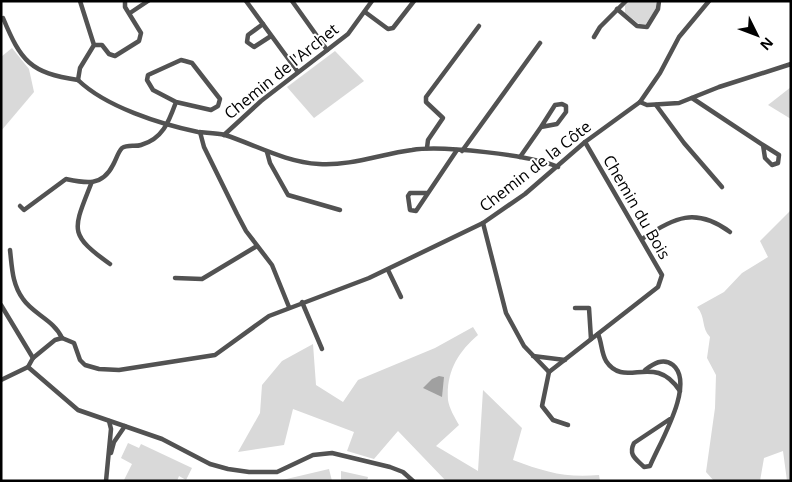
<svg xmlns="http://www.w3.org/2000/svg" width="792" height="482" viewBox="0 0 792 482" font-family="'Open Sans',sans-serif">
  <rect width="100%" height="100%" fill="#fff"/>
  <g fill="#d9d9d9">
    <polygon points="629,1 656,1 656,8 646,24 639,24 625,13 625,5"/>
    <polygon points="12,48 29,69 34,92 1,131 1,57"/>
    <polygon points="335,51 364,81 314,118 287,87"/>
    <polygon points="791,87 791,119 768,105"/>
    <path d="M791,210V481H787L783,451L764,458L760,481H714L706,472L715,408L716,375L707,358L710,337C701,328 706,317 697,307L724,292L742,273L768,257L760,241Z"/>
    <path d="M473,327L478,335C458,352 446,372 448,400C449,408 455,418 459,425L436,446L478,471L483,390L522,428L513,460C545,472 565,478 599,475L600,481H446L398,431L374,459L347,451L354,432L293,409L284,445L238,452L260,413L262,385L282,361L313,344L316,385L343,402L358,380L435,348Z"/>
    <polygon points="128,443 139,448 141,444 192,468 186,480 179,476 177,481 124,480 132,464 121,458"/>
    <polygon points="329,469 332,481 278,481"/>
    <polygon points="341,471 368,477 367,481 341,481"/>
  </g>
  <polygon fill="#a0a0a0" points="439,376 444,377 442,397 423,388 432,379"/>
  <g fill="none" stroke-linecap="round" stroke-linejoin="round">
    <g stroke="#525252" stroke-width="4.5">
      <polyline points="246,1 298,72"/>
      <polyline points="292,1 327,50"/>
      <polyline points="617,9 637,26 647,27 658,9 659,1"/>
      <polyline points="365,12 388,29 393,28 414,1"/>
      <polyline points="130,13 148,1"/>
      <path d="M3,18C21,61 30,73 78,80"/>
      <polyline points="263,24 248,35 247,42 254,47 271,36"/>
      <polyline points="594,37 600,27 626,1"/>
      <polyline points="94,45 102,45 109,54 115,56 139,41 141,33 125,7 125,1"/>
      <path d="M78,80C106,107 160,124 198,132C207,133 216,133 225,135C256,145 285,162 319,164C351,166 381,154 412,150C441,145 531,155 558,167"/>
      <polyline points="78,80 80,68 94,45 80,1"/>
      <polyline points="692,98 763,145 765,158 772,165 778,163 779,155 763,145"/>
      <polyline points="640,102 647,105 679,103 719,87 791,64"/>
      <polyline points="656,105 684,143 722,187"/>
      <polyline points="200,132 204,147 237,214 246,231 272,265 289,307"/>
      <polyline points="224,135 261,101 348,34 372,1"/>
      <polyline points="427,148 428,140 443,118 426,102 426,97 479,26"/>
      <polyline points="462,151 540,43"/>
      <polyline points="267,152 270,163 288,195 340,210"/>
      <polyline points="520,157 541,127 557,124 566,112 566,106 562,104 555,105 541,127"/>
      <path d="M91,184C73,230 68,234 110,264"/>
      <polyline points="427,193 410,193 408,196 410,210 416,211 457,150"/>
      <path d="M20,206L24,210L66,179C85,183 102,187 113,165C116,160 118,152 122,148C128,144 135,147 141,145C163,139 169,121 176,102L211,110L218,106L220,99L192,63L185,61L181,60L148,75L147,80L153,90L176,102"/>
      <polyline points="483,223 506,313 524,346 549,372 658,287 662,275 585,142"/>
      <path d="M642,239C674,217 696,207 730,232"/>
      <path d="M10,250C12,267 12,284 23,299C33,314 54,320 62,338"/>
      <polyline points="388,270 401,297"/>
      <polyline points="175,278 202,279 257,246"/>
      <polyline points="302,302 322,349"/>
      <polyline points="1,305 33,358"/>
      <polyline points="575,308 589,308 591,339"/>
      <path d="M598,334C602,343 601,352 606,361C625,390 654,351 680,391"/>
      <polyline points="62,338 74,343 80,360 85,365 99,369 119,370 215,355 269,316 369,278 483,223 525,194 585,142 640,102 660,73 679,37 709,1"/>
      <polyline points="533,356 565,360"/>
      <polyline points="28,367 78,410 162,439 210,464 228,469 249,472 277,472 313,455 332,453 390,467 403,472 413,481"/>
      <path d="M645,370C653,364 663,357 673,365C696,384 659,444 650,466L644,467C636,459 628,455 634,443L670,419"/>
      <polyline points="549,372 542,406 553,420 568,425"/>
      <polyline points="1,380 28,367 33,358 55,340 62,338"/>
      <polyline points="111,453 114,442 125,426"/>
      <polyline points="106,481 111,429 109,421"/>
    </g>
  </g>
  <g text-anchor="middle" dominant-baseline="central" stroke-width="4" stroke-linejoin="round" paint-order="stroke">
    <g font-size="16" fill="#000" stroke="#fff">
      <text transform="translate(281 71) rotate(-39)">Chemin de l'Archet</text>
      <text transform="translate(535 166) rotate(-38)">Chemin de la Côte</text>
      <text transform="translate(637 207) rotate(60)">Chemin du Bois</text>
    </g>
  </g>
  <rect width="792" height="482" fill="none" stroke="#000000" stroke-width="5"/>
  <g transform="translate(757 35) rotate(132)" stroke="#ffffff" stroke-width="4" paint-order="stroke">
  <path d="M0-4L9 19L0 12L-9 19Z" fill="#000000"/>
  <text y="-8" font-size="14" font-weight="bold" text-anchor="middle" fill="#000000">N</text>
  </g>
</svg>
